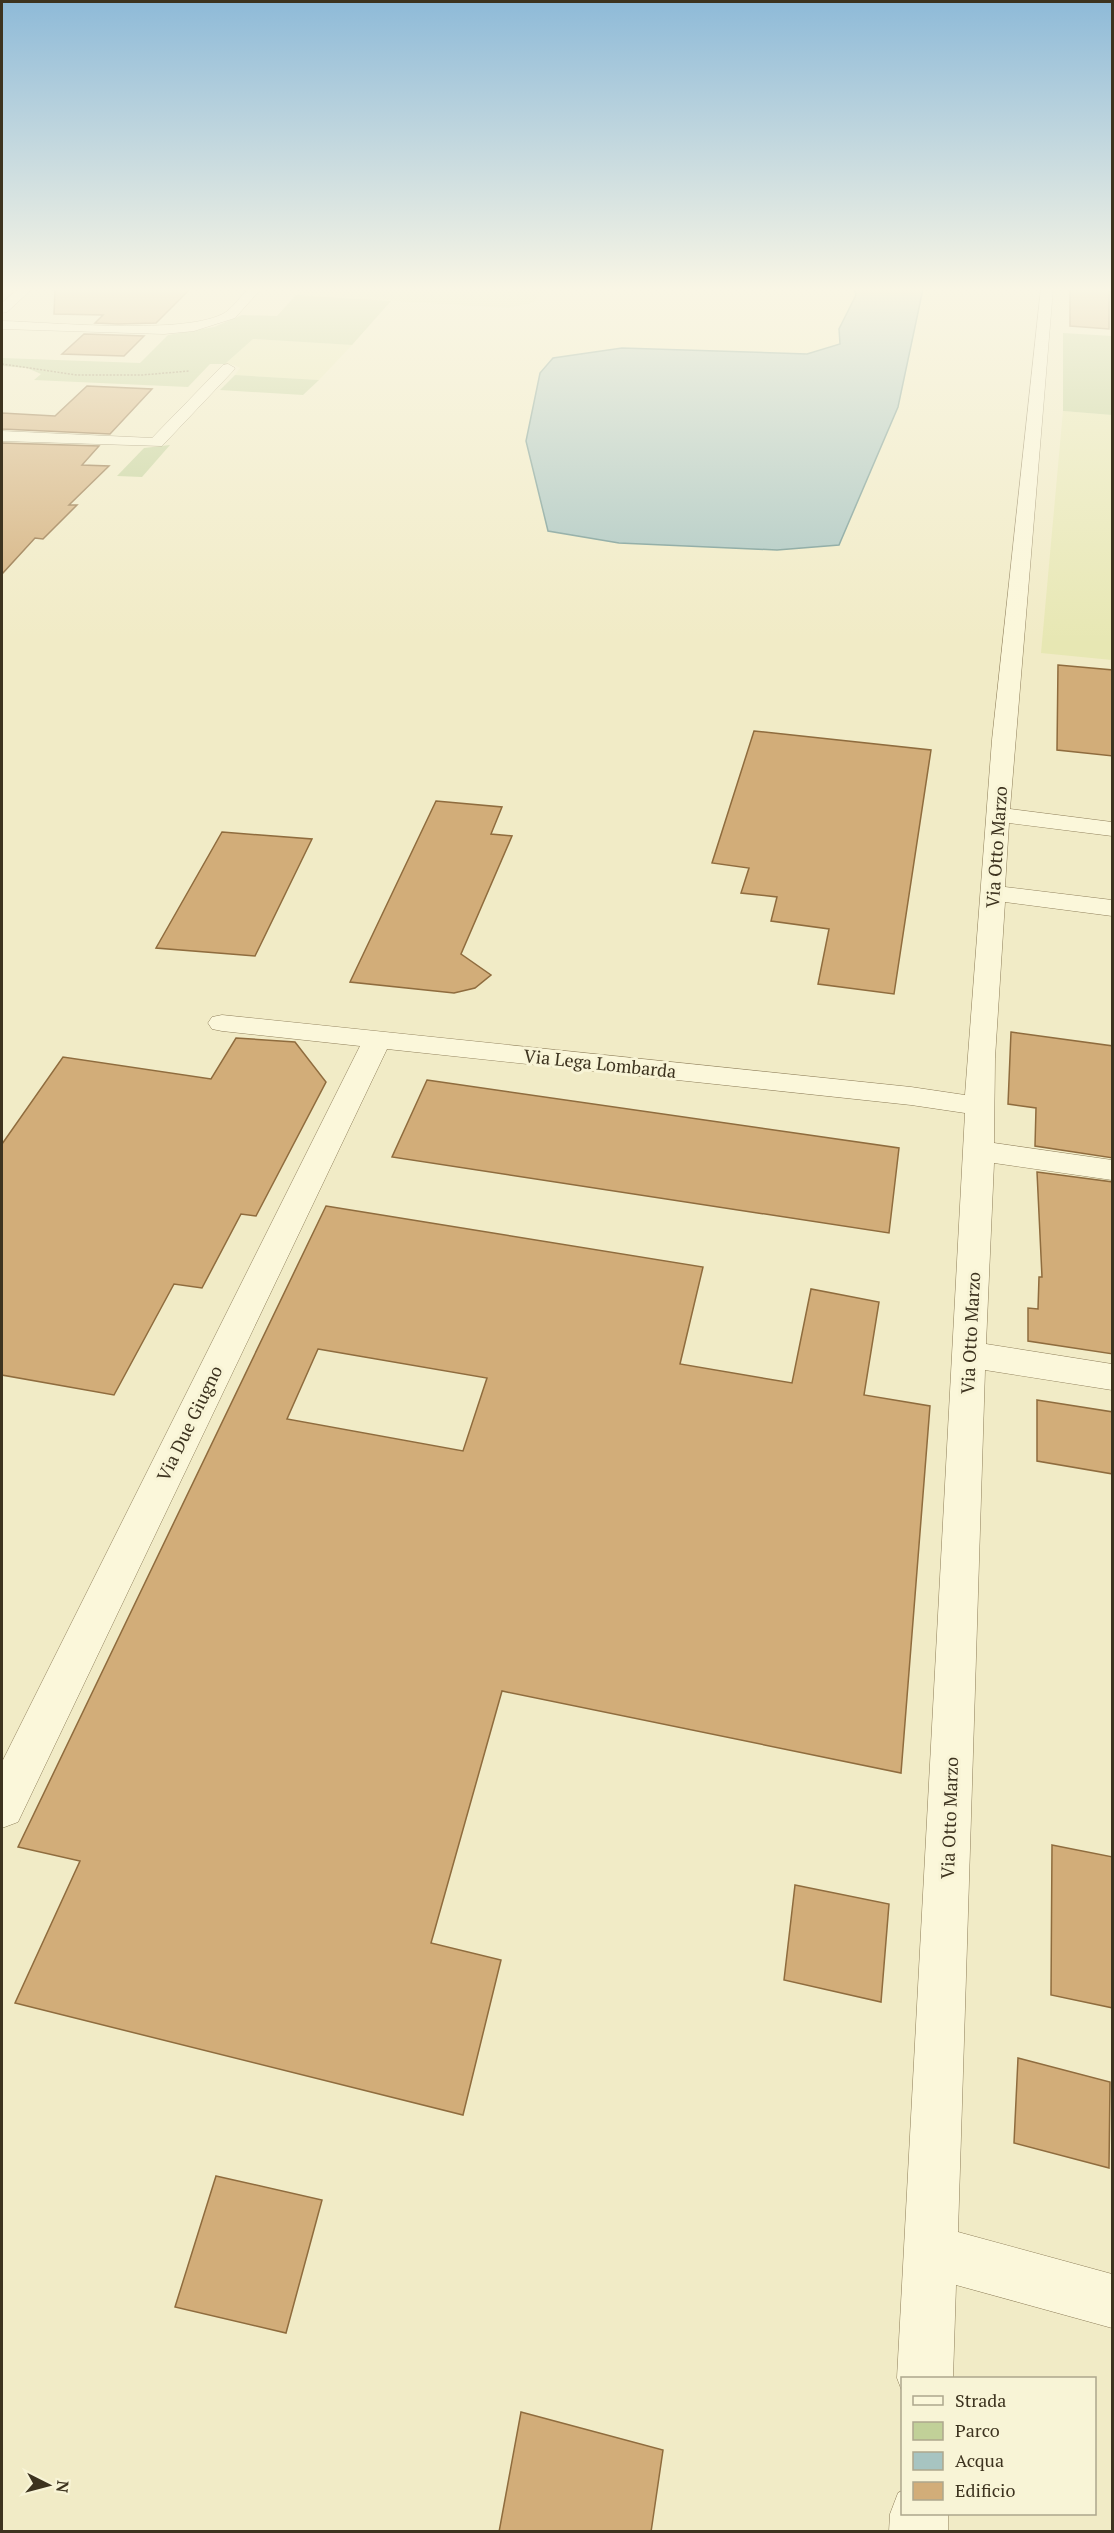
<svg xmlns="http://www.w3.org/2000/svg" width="1114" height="2533" viewBox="0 0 1114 2533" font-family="'PT Serif',serif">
  <rect width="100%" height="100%" fill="#f1ebc6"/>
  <g fill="#e7e7b3">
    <polygon points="302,289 549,289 532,303 508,308 296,295"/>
    <polygon points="253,339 352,345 319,380 235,375 240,368 234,365 225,364"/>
    <polygon points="1063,411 1112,415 1112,660 1041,653"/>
  </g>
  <g fill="#c1d098">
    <polygon points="296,295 391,301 352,345 253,339 225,364 210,364 188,387 34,380 41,374 27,368 2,366 2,358 140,363 168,335 214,327 242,315 277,316"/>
    <polygon points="1063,333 1112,336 1112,415 1063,411"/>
    <polygon points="235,375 319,380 303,395 220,390"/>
    <polygon points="170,445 142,477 117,476 144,448"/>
  </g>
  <polygon fill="#a7c4c1" stroke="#6d9491" stroke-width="1.5" points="854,289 923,289 898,407 839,545 777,550 619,543 548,531 526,441 540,373 553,358 622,348 807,354 840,344 839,329 856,295"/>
  <g fill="#d2ad79" stroke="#8f6c3e" stroke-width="1.5" fill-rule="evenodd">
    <polygon points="55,289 190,289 156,323 118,324 95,323 103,315 54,314"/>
    <polygon points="1070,289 1109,289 1109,329 1070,326"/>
    <polygon points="84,334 144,336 124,356 62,354"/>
    <polygon points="87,386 152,389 110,434 2,429 2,413 55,416"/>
    <polygon points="2,443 99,446 82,465 109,466 69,505 77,505 43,539 35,538 2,574"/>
    <polygon points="1058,665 1113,670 1113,756 1057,750"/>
    <polygon points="754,731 931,750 894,994 818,984 829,929 771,921 777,897 741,893 749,868 712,863"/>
    <polygon points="436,801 502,807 491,834 512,836 461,954 491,975 475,988 454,993 350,982"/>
    <polygon points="222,832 312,839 255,956 156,948"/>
    <polygon points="1011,1032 1113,1046 1113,1158 1035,1146 1036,1108 1008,1104"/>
    <polygon points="236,1038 295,1042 326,1082 256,1216 241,1214 202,1288 174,1284 114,1395 2,1375 2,1144 63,1057 211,1079"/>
    <polygon points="427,1080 899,1148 889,1233 392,1157"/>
    <polygon points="1037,1172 1113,1182 1113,1354 1028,1341 1028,1308 1038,1309 1039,1277 1042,1277"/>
    <path d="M326,1206L703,1267L680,1364L792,1383L811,1289L879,1302L864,1395L930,1406L901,1773L502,1691L431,1943L501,1960L463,2115L15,2003L80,1861L18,1847ZM318,1349L487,1378L463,1451L287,1419Z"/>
    <polygon points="1037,1400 1113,1412 1113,1474 1037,1461"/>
    <polygon points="1052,1845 1113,1857 1113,2008 1051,1995"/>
    <polygon points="795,1885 889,1904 881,2002 784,1980"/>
    <polygon points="1018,2058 1110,2082 1109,2168 1014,2143"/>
    <polygon points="216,2176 322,2200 286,2333 175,2307"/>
    <polygon points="521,2412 663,2450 651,2532 499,2532"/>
  </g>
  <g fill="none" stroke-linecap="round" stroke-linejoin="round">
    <g stroke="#8e7e5a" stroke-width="1">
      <g id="minor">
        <polygon points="18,289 32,289 7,312 2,313 2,303"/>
        <path d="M248,289H261L235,318L194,331L164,334L2,329V321C50,322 189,336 226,312C234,306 241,296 248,289Z"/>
        <polygon points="1041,289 1053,289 1010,809 1112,822 1112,836 1009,823 1005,887 1112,900 1112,916 1005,902 995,1058 994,1143 1112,1160 1112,1180 994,1163 986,1344 1112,1364 1112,1390 985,1370 958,2232 1112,2274 1112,2328 956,2285 953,2378 902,2378 902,2391 897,2378 965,1113 911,1105 387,1049 18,1822 2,1828 2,1762 360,1046 222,1031 212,1029 208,1023 212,1017 222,1015 911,1087 965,1095 992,740"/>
        <polygon points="228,364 235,368 233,371 162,446 2,441 2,431 152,438 223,365"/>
        <polygon points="902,2491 902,2514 948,2514 948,2532 889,2532 890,2514 898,2493"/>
      </g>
    </g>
    <polyline stroke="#8e7e5a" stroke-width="1.5" stroke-dasharray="2 1.5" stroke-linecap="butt" points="2,364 77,375 142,375 189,371"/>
    <use href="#minor" fill="#fbf7da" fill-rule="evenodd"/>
  </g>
  <linearGradient id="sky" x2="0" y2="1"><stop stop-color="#8ebad8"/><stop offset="0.45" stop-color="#f9f6e5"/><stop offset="1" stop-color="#f9f6e5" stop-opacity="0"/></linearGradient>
  <rect width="1114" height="643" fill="url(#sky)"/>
  <g text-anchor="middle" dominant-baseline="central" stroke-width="6" stroke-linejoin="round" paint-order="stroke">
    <g font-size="18" fill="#3d331f" stroke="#f8f4d6">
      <text transform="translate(996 847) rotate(-86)">Via Otto Marzo</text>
      <text transform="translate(600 1063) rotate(6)">Via Lega Lombarda</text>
      <text transform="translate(970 1333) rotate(-87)">Via Otto Marzo</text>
      <text transform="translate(189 1423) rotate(-64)">Via Due Giugno</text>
      <text transform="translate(949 1818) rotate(-88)">Via Otto Marzo</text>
    </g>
  </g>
  <rect width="1114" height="2533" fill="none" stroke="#3d331f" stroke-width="6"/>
  <rect x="901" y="2377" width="195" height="138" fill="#f8f4d6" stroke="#ada78d" stroke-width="1.5"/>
  <rect x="913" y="2396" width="30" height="9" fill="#fbf7da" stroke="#ada78d" stroke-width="1.5"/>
  <text x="955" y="2407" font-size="18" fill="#3d331f">Strada</text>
  <rect x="913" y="2422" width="30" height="18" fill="#c1d098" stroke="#ada78d" stroke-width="1.5"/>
  <text x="955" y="2437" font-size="18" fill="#3d331f">Parco</text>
  <rect x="913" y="2452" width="30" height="18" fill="#a7c4c1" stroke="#ada78d" stroke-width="1.5"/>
  <text x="955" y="2467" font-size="18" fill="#3d331f">Acqua</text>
  <rect x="913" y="2482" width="30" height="18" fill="#d2ad79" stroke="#ada78d" stroke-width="1.5"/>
  <text x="955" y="2497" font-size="18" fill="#3d331f">Edificio</text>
  <g transform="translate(48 2485) rotate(96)" stroke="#f8f4d6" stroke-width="4.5" paint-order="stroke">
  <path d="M0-4.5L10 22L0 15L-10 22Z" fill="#3d331f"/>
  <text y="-9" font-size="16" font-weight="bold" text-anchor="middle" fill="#3d331f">N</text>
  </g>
</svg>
